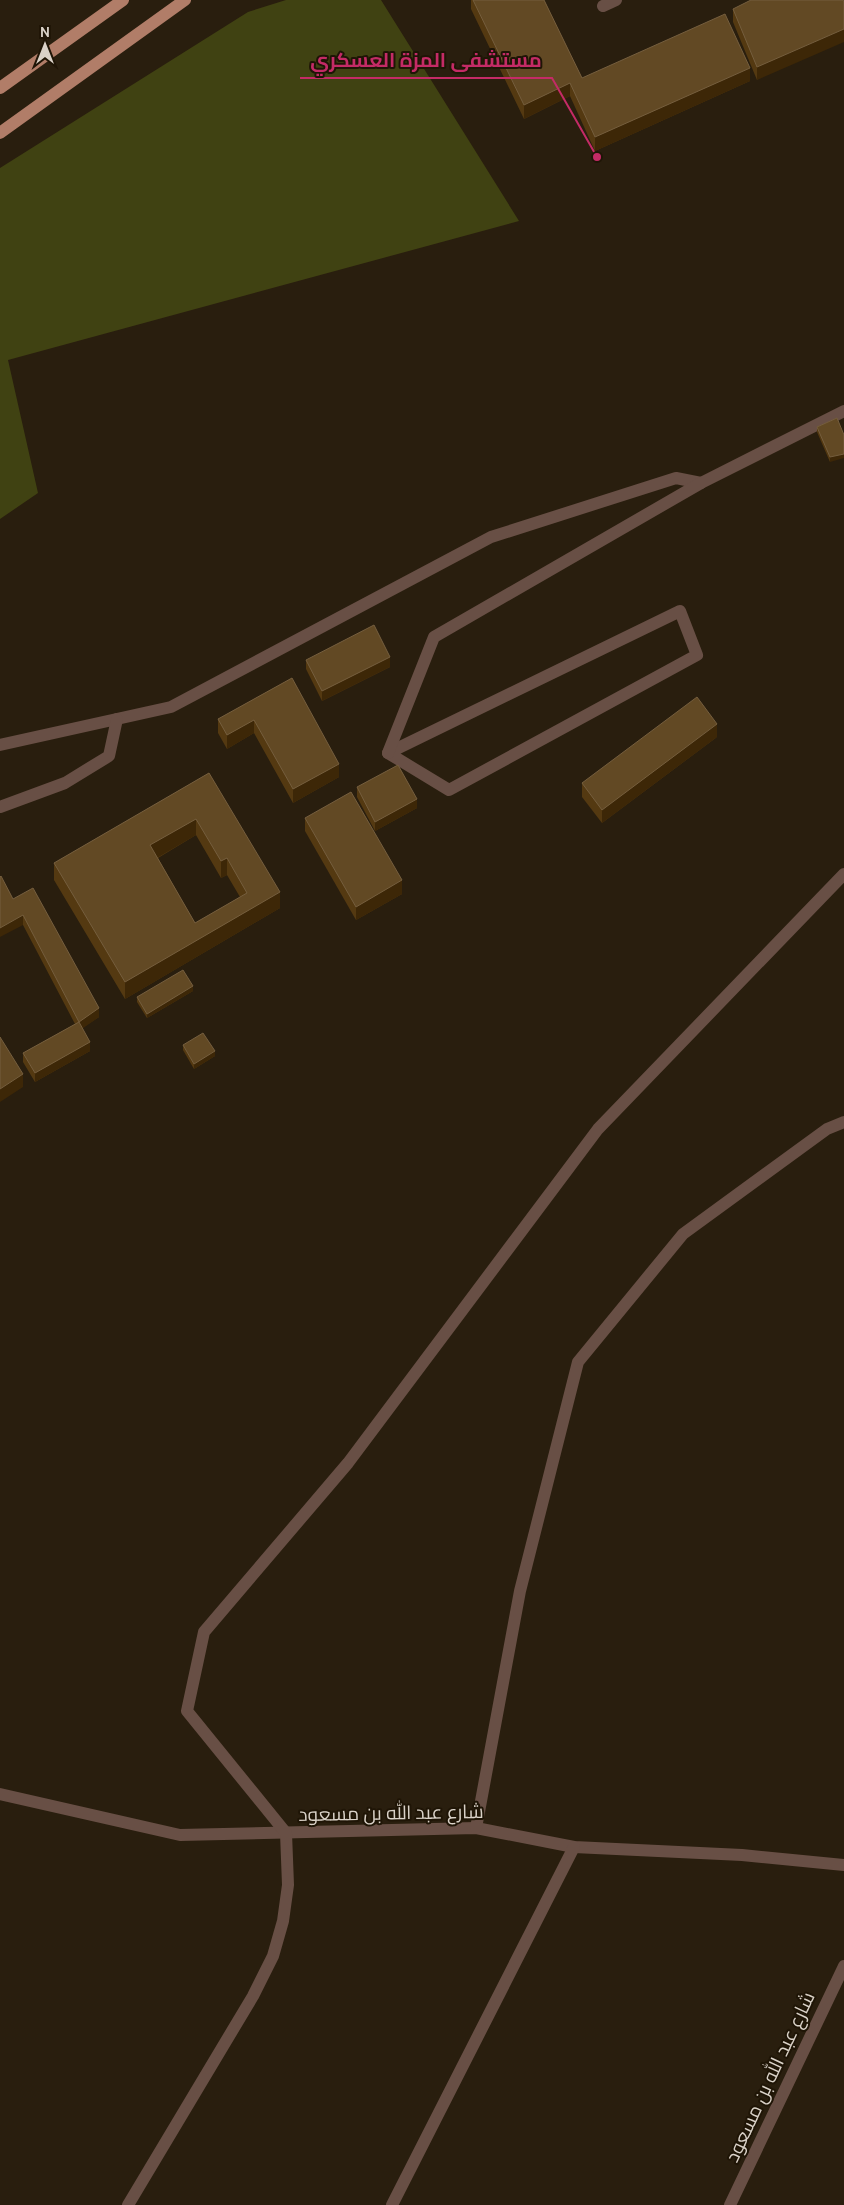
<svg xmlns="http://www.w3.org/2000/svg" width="844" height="2205" viewBox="0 0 844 2205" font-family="Cabin,Cairo,sans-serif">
  <rect width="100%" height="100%" fill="#291e0e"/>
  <polygon fill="#404212" points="286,0 381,0 519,221 8,360 38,493 0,519 0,168 248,12"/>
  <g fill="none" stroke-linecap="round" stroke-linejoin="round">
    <g stroke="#684f45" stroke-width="12">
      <polyline points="603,6 616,0"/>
      <polygon points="680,611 697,655 449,790 388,753"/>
      <polyline points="0,745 171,707 491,537 676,478 701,483"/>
      <polyline points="388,753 434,637 701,483 844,411"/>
      <polyline points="0,807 65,783 109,756 117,719"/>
      <polyline points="0,1794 180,1835 476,1828 574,1847 742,1855 844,1865"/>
      <polyline points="476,1828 520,1591 578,1362 683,1234 827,1129 844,1122"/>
      <polyline points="128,2205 253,1996 273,1956 283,1921 288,1885 286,1833 187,1711 204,1632 348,1463 598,1129 844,874"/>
      <polyline points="392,2205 574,1847"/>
      <polyline points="730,2205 844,1966"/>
    </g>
    <g stroke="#b17d68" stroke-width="12">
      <polyline points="0,88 123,0"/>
      <polyline points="0,133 185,0"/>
    </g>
  </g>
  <g fill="#543911" fill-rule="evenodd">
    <polygon points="471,0 544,0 582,78 750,81 595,151 570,96 524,119 471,9"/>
    <polygon points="843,0 757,80 733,22 733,9"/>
    <polygon points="837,418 830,462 817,432 817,427"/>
    <polygon points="306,660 390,667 322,701 306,669"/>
    <polygon points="292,678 339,777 293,803 254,733 227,749 218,733 218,719"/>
    <polygon points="717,737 602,823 582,797 582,783"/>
    <path d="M209,773L280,908L125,999L54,880V863ZM196,835L221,878L227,875L240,897L195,923L158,858Z"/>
    <polygon points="357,787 417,808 375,831 357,797"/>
    <polygon points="305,818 402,894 356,920 305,831"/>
    <polygon points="13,899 99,1017 82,1028 90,1051 35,1082 23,1062 23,1053 75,1024 23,925"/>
    <polygon points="193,991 147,1018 137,1002 137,997"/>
    <polygon points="183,1045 215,1056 194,1069 183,1050"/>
  </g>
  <g fill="#3d2707">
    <polygon points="844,29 844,42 757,80 757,67"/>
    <polygon points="750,68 750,81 595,151 595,137"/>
    <polygon points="570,83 570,96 524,119 524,105"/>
    <polygon points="844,454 844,458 830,462 830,457"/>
    <polygon points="390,657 390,667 322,701 322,691"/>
    <polygon points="254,720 254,733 227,749 227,735"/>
    <polygon points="717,724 717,737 602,823 602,810"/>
    <polygon points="339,764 339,777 293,803 293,789"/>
    <polygon points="417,799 417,808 375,831 375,822"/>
    <polygon points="196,819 196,835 150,862 150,845"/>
    <polygon points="227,858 227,875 221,878 221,861"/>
    <polygon points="402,880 402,894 356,920 356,907"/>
    <polygon points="280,892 280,908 125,999 125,982"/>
    <polygon points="23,915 23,925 0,937 0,928"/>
    <polygon points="193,986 193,991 147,1018 147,1014"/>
    <polygon points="99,1008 99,1017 79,1031 79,1022"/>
    <polygon points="90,1042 90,1051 35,1082 35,1073"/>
    <polygon points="215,1051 215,1056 194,1069 194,1064"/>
    <polygon points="23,1074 23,1087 0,1102 0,1089"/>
  </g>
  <g fill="#624924" stroke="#755e3e" fill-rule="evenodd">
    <polygon points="473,0 544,0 582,78 725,14 750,68 595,137 570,83 524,105"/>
    <polygon points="751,0 843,0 844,2 844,29 757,67 733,9"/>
    <polygon points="837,418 844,435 844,454 830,457 817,427"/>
    <polygon points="374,625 390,657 322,691 306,660"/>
    <polygon points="292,678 339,764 293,789 254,720 227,735 218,719"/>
    <polygon points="697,697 717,724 602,810 582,783"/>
    <polygon points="398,765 417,799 375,822 357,787"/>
    <path d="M209,773L280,892L125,982L54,863ZM196,819L221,861L227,858L247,893L195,923L150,845Z"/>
    <polygon points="351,792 402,880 356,907 305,818"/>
    <polygon points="1,876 13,899 33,888 99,1008 79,1022 23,915 0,928 0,877"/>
    <polygon points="183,970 193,986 147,1014 137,997"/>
    <polygon points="79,1022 90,1042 35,1073 23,1053"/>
    <polygon points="203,1033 215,1051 194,1064 183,1045"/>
    <polygon points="0,1037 23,1074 0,1089"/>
  </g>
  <g text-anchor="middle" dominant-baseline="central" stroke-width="4" stroke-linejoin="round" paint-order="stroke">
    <g font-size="19" fill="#dad2c8" stroke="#1f1506">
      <text transform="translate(391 1813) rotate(-1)">شارع عبد الله بن مسعود</text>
      <text transform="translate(770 2077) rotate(-65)">شارع عبد الله بن مسعود</text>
    </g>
  </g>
  <path fill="none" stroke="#c42b66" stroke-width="2" d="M597 157L552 78H300"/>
  <circle fill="#c42b66" stroke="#1f1506" stroke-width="2" cx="597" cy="157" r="5"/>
  <g font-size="20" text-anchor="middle" font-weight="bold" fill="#c42b66" stroke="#1f1506" stroke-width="4" stroke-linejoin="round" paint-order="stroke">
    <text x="426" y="67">مستشفى المزة العسكري</text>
  </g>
  <g transform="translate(45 45)" stroke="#1f1506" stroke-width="4" paint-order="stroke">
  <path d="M0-4L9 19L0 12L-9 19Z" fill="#dad2c8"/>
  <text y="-8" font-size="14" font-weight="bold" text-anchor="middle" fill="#dad2c8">N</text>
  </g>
</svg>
